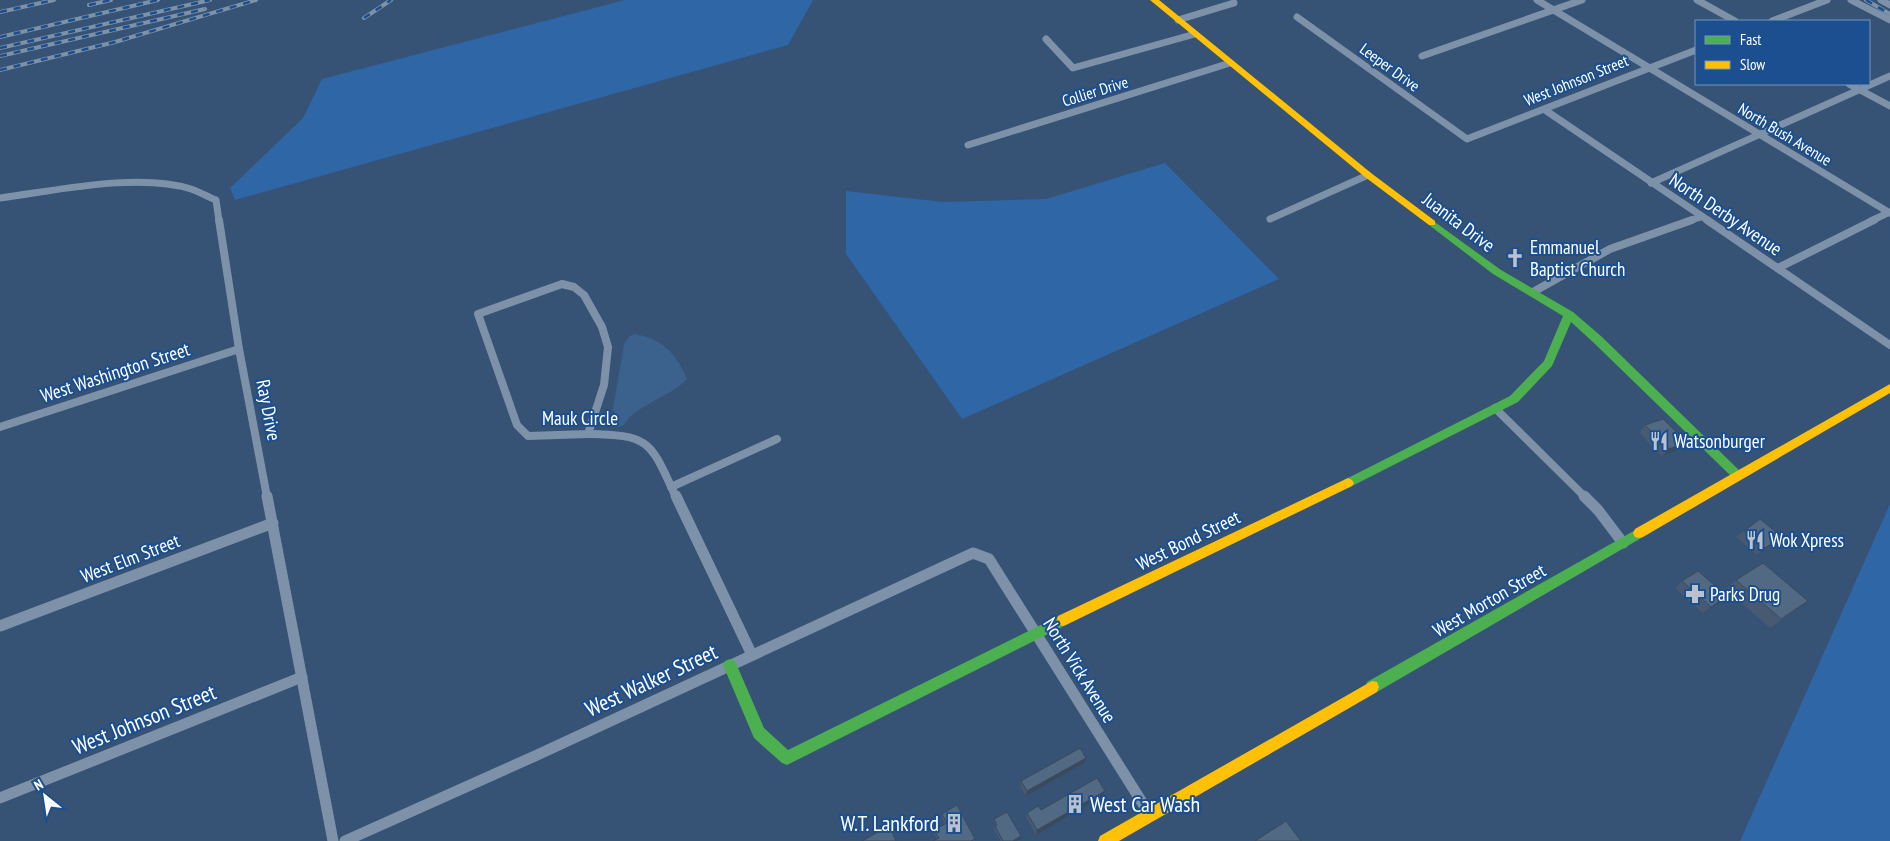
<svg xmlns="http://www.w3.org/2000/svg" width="1890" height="841" viewBox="0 0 1890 841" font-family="'PT Sans Narrow',sans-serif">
  <rect width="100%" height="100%" fill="#365274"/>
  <g fill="#2f66a5">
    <polygon points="625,0 813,0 788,45 235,200 230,188 303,118 322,79"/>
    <polygon points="1165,163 1279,279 962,419 846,254 846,191 943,202 1046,199"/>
    <polygon points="1890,504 1890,841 1740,841"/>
  </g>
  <path fill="#3b618d" d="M634,334C662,338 677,354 687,379C671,397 632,407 624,425L617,427V420L613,409L624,344L630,336Z"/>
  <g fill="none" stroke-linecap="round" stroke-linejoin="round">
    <g stroke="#7d92a8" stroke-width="7">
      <polyline points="1537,0 1890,213"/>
      <polyline points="1697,0 1735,21"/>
      <polyline points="1851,0 1890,20"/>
      <polyline points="1881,0 1890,5"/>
      <polyline points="1297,17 1467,139 1696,50"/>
      <polyline points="1178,20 1234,3"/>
      <polyline points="1772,21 1827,0"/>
      <polyline points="1046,39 1073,68 1195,34"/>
      <polyline points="1422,56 1582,0"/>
      <polyline points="1849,84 1890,106"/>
      <polyline points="1545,110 1709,221"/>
      <polyline points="968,145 1230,63"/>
      <polyline points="1651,183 1890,76"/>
      <path d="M0,198C54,191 139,172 191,189C200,192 208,197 216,200L219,221"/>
      <polyline points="1270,219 1368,175"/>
      <polyline points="1688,221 1701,217"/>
      <polyline points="1871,221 1890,212"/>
    </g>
    <g stroke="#7d92a8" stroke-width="8">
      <polyline points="219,220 239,349 267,497"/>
      <polyline points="1707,220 1890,345"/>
      <polyline points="1778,268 1874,220"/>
      <polygon points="562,284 574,287 584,295 602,327 608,347 604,385 588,434 528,436 517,425 478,314"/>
      <polyline points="1533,292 1610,249 1692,220"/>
      <polyline points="1495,408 1585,497"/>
      <polyline points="0,427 239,349"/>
      <path d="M588,434C652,435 650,442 676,497"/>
      <polyline points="671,487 777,439"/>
    </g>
    <g stroke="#7d92a8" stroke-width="11">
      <polyline points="267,496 333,841"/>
      <polyline points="676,496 752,655"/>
      <polyline points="1584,496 1598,510 1623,543"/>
      <polyline points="0,626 273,523"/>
      <polyline points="0,798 302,677"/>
      <polyline points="345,841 535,756 973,553 989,559 1150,815"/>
    </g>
    <g fill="#4caf50" fill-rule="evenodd">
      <polygon points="1432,220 1501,270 1573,312 1602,337 1742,473 1744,476 1742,479 1738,481 1734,479 1594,343 1571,322 1552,366 1518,402 1352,486 1348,488 1344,486 1342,483 1344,480 1510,396 1544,361 1563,316 1493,274 1429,225 1429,221"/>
      <polygon points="1639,528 1643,529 1645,533 1643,537 1377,692 1372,693 1367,692 1365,687 1367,682"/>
      <polygon points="1063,614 1068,616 1069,620 1068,624 787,765 782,763 754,738 723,665 725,661 730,659 735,661 764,728 788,750"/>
    </g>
    <g fill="#ffc107" fill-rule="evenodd">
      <polygon points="1150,0 1159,0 1371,173 1435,221 1435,225 1429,225 1365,177"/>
      <polygon points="1890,384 1890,393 1643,537 1639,538 1635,537 1633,533 1635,529"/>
      <polygon points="1348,478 1352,480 1354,483 1352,486 1068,624 1063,626 1058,624 1057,620 1058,616"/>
      <polygon points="1372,681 1377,682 1379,687 1377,692 1119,841 1098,841 1100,836"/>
    </g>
    <g stroke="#7e92a7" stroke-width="4">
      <g id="rail">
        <polyline points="1866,0 1890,14"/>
        <polyline points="89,5 111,0"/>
        <polyline points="0,12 54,0"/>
        <polyline points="364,18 391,0"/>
        <polyline points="0,37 158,0"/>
        <polyline points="0,48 210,0"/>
        <polyline points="0,56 205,9"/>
        <polyline points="0,70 115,42 256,0"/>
      </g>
    </g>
    <use href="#rail" stroke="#1b4f8f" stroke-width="2.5" stroke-dasharray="7" stroke-linecap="butt"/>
  </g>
  <g fill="#475a72">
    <polygon points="1645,425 1687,442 1680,449 1662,456 1639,433"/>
    <polygon points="1744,531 1774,544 1757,555 1736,537"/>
    <polygon points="1736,580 1796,610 1770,628 1726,589"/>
    <polygon points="1682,581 1727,596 1719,603 1703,613 1675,588"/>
    <polygon points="1086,758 1084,763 1026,796 1020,786 1021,781"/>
    <polygon points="1103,796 1036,835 1026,817 1027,813 1041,810"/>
    <polygon points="942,814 975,839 974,841 933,841 937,839 934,834 934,830 945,824 942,818"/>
    <polygon points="994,819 1021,839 1017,841 1001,841 994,830 995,826 996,826 994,822"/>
  </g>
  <g fill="#394a5c">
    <polygon points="1687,442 1680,449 1662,456 1669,449"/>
    <polygon points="1782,537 1774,544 1757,555 1765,548"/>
    <polygon points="1727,596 1719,603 1703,613 1711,607"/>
    <polygon points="1086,758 1084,763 1026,796 1027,791"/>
    <polygon points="1105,791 1103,796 1036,835 1037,830"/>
    <polygon points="1021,836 1021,839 1017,841 1013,841"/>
  </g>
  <g fill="#526984" stroke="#394a5c">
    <polygon points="1663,419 1687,442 1669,449 1645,425"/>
    <polygon points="1760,519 1782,537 1765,548 1744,531"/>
    <polygon points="1763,563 1808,601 1781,619 1736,580"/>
    <polygon points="1698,571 1727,596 1711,607 1682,581"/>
    <polygon points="1080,748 1086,758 1027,791 1021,781"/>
    <polygon points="1097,778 1105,791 1037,830 1027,813 1038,806 1041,810"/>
    <polygon points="957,805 975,839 971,841 933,841 939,838 934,830 947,823 942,814"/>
    <polygon points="1007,812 1021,836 1013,841 1003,841 995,826 997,825 994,819"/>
    <polygon points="1286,821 1301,841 1255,841"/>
    <polygon points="889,826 896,841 862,841"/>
  </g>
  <defs>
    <g id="church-bare" transform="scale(1.5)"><path d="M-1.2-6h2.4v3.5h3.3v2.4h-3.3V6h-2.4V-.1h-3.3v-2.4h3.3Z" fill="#b9c2ce" stroke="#1b4f8f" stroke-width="2.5" paint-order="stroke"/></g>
    <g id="restaurant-bare" transform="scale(1.5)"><path d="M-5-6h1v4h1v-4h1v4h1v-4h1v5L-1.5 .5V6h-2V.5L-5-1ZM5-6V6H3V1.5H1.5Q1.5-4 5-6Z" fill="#b9c2ce" stroke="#1b4f8f" stroke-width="2.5" paint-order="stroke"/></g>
    <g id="pharmacy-bare" transform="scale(1.5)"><path d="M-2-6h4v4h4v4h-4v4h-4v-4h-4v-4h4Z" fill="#b9c2ce" stroke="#1b4f8f" stroke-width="2.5" paint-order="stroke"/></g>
    <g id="building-bare" transform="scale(1.5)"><path d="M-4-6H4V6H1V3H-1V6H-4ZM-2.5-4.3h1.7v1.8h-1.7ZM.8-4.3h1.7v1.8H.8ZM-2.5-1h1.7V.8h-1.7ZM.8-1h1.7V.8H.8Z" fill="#b9c2ce" stroke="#1b4f8f" stroke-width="2.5" paint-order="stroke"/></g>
  </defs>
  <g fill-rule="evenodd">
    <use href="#church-bare" x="1515" y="258"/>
    <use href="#restaurant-bare" x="1659" y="441"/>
    <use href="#restaurant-bare" x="1755" y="540"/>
    <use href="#pharmacy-bare" x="1695" y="594"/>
    <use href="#building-bare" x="1075" y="804"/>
    <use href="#building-bare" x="954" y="823"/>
  </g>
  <g text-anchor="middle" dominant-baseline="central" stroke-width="4" stroke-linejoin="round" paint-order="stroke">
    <g font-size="16" fill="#fff" stroke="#1b4f8f">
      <text transform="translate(1390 67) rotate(36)">Leeper Drive</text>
      <text transform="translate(1576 80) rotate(-22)">West Johnson Street</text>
      <text transform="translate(1095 91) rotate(-17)">Collier Drive</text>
      <text transform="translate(1785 134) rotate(31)">North Bush Avenue</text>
    </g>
    <g font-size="19" fill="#fff" stroke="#1b4f8f">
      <text transform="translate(1726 214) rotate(34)">North Derby Avenue</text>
      <text transform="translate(1459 222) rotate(37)">Juanita Drive</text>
      <text transform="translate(115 372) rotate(-18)">West Washington Street</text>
      <text transform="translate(269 410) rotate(79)">Ray Drive</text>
      <text x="580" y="418">Mauk Circle</text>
      <text transform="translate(1188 540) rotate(-26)">West Bond Street</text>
      <text transform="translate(130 558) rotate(-21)">West Elm Street</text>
      <text transform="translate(1489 600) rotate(-30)">West Morton Street</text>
      <text transform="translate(1080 670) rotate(58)">North Vick Avenue</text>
    </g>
    <g font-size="19" fill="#fff" stroke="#1b4f8f" text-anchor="start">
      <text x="1530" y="247">Emmanuel<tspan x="1530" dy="22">Baptist Church</tspan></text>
      <text x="1674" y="441">Watsonburger</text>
      <text x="1770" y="540">Wok Xpress</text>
      <text x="1710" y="594">Parks Drug</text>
    </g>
    <g font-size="22" fill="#fff" stroke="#1b4f8f">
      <text transform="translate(651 680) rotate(-25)">West Walker Street</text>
      <text transform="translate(144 719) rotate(-22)">West Johnson Street</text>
    </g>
    <g font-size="22" fill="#fff" stroke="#1b4f8f" text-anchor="start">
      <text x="1090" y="804">West Car Wash</text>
      <text x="939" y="823" text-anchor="end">W.T. Lankford</text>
    </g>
  </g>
  <rect x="1695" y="20" width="175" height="65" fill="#1b4f8f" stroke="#7695bc"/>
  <rect x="1705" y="36" width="25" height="8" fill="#4caf50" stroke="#7695bc"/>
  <text x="1740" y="45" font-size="15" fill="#ffffff">Fast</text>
  <rect x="1705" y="61" width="25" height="8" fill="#ffc107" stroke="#7695bc"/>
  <text x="1740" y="70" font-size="15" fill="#ffffff">Slow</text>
  <g transform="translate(45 796) rotate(330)" stroke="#1b4f8f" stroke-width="4" paint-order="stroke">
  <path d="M0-4L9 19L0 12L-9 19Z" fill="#ffffff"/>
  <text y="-8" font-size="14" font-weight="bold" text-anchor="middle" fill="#ffffff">N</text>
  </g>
</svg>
